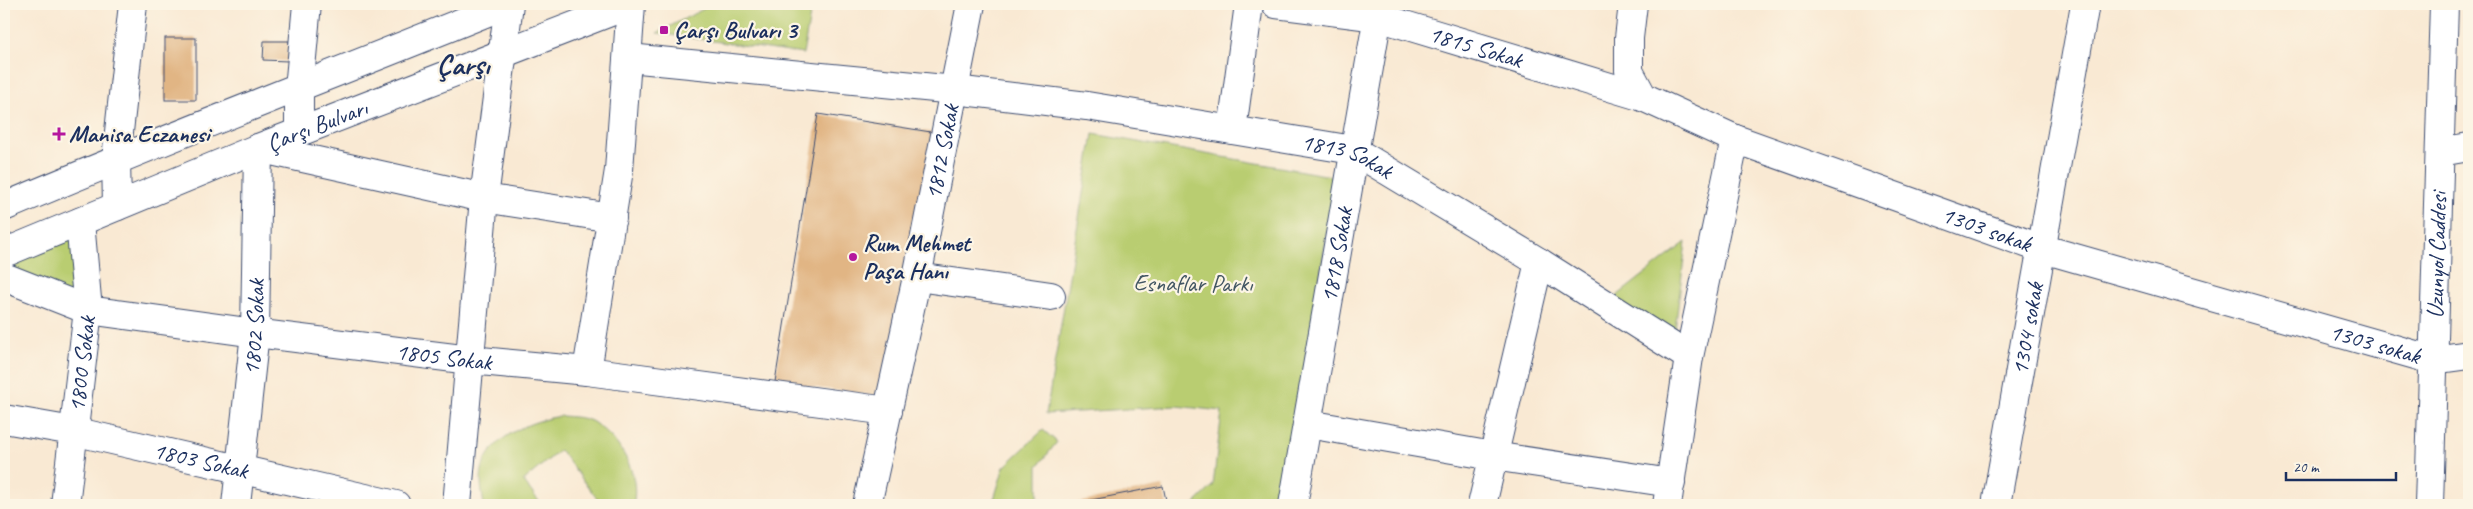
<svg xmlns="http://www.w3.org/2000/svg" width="2473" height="509" viewBox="0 0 2473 509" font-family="Caveat,sans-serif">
  <rect width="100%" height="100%" fill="#fcf5e5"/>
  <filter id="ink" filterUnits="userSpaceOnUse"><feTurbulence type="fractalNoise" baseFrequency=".02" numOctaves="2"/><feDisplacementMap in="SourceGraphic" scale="10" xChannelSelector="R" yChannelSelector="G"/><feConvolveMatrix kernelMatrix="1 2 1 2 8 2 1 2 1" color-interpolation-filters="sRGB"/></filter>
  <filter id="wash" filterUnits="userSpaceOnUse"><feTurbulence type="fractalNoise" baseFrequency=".0096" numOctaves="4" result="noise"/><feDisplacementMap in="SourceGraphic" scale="20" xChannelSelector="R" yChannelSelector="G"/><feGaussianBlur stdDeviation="1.12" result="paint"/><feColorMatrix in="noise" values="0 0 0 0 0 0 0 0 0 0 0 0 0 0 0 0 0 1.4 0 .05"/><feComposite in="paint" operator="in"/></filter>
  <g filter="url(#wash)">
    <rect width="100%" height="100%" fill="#f9e9d3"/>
    <g fill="#b9cd71" stroke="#6a7e68">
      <polygon points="713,4 812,4 803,54 657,33"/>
      <polygon points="1093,134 1336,177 1297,418 1274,505 1193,505 1213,486 1222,411 1176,406 1046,414"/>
      <polygon points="80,223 87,309 4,277 4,254"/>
      <polygon points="1686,242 1673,346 1609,302"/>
      <path d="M562,416C571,417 585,417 593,422C620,440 641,473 633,505H602L560,450L523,481L542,505H484C482,493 479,478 483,466C493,435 533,420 562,416Z"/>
      <polygon points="1043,430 1057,442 1038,466 1038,505 960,505 994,499 1004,467"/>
    </g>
    <g id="blocks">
      <g fill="#e1b584">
        <rect x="165" y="38" width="31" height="62"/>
        <polygon points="264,41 289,41 288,61 263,60"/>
        <polygon points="818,114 937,133 883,397 775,382"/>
        <polygon points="1163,486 1167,505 1072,505 1071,504"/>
      </g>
    </g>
  </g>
  <g filter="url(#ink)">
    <use href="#blocks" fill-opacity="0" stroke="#3c4b70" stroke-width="1"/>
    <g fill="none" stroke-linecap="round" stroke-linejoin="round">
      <g stroke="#3c4b70" stroke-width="30">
        <g id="minor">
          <path id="s1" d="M1276,4L1378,17L1643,97"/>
          <path id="s2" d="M1633,4L1629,38V71L1643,97L1735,139L2040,248L2433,360L2469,355"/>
          <path id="s3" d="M629,58L955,90L1087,106L1353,150L1539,262L1689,357"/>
          <polyline points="1232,130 1249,4"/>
          <polyline points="299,131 299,89 307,4"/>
          <polyline points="2440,152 2469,147"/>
          <polyline points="117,206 116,159 133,4"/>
          <path id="s4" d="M4,277L88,310L255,333L470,360L587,371L888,411"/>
          <polyline points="917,277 1051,296"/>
          <polyline points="587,371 619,170 631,4"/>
          <path id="s5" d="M4,419L73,431L396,505"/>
          <polyline points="1308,424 1493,456 1671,483"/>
          <path id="s6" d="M65,505L88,310L80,222"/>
          <path id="s7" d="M236,505L255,333L258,148L484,198L612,218"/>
          <polyline points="457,505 484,198 509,4"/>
          <path id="s8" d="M867,505L917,277L971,4"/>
          <path id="s9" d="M1293,505L1380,4"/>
          <polyline points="1482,505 1539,262"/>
          <polyline points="1667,505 1689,357 1735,139"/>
          <path id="s10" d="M1996,505L2085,4"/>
        </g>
      </g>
      <g stroke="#3c4b70" stroke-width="30">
        <g id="tertiary">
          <path d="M4,207C170,136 340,72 507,4"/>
          <path id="s11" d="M4,253L258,148L631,4"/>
          <path id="s12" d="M2429,505L2444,4"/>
        </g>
      </g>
      <use href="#minor" stroke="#fff" stroke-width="28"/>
      <use href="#tertiary" stroke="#fff" stroke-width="28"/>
    </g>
  </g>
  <g fill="#b5179e" stroke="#fcf5e5" stroke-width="2">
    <rect x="659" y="25" width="10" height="10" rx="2.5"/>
    <path d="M56.5 126.5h5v5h5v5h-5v5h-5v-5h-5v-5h5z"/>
    <circle cx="853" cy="257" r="5"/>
  </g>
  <g text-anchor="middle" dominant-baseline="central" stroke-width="4.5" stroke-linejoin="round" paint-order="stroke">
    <g font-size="24" font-weight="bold" fill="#1b2f5e" stroke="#fcf5e5" text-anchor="start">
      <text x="674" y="30">Çarşı Bulvarı 3</text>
      <text x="69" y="134">Manisa Eczanesi</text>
      <text x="863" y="243">Rum Mehmet<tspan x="863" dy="28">Paşa Hanı</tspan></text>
    </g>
    <g font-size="24" fill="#1b2f5e" stroke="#fcf5e5">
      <text stroke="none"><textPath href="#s1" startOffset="205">1815 Sokak</textPath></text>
      <text stroke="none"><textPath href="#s11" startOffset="338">Çarşı Bulvarı</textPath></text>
      <text stroke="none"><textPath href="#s8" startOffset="361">1812 Sokak</textPath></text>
      <text stroke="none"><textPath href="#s3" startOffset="726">1813 Sokak</textPath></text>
      <text stroke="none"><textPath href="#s2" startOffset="465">1303 sokak</textPath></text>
      <text stroke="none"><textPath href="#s9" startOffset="254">1818 Sokak</textPath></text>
      <text stroke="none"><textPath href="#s12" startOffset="250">Uzunyol Caddesi</textPath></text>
      <text stroke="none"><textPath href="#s7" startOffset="179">1802 Sokak</textPath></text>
      <text stroke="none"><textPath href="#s10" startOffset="179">1304 sokak</textPath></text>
      <text stroke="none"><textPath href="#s2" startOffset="870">1303 sokak</textPath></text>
      <text stroke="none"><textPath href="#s4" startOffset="449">1805 Sokak</textPath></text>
      <text stroke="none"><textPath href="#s6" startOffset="142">1800 Sokak</textPath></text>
      <text stroke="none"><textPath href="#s5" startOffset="201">1803 Sokak</textPath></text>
    </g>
    <g font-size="24" fill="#425663" stroke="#fcf5e5">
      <text x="1193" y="283">Esnaflar Parkı</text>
    </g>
    <g font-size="29" font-weight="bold" fill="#1b2f5e" stroke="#fcf5e5">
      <text x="463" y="64">Çarşı</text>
    </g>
  </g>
  <rect width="2473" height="509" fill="none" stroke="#fcf5e5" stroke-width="20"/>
  <path d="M2286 472v8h110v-8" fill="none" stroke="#1b2f5e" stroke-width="2.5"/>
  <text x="2293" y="472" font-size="15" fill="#1b2f5e" stroke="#fcf5e5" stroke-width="4" paint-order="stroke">20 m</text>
</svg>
